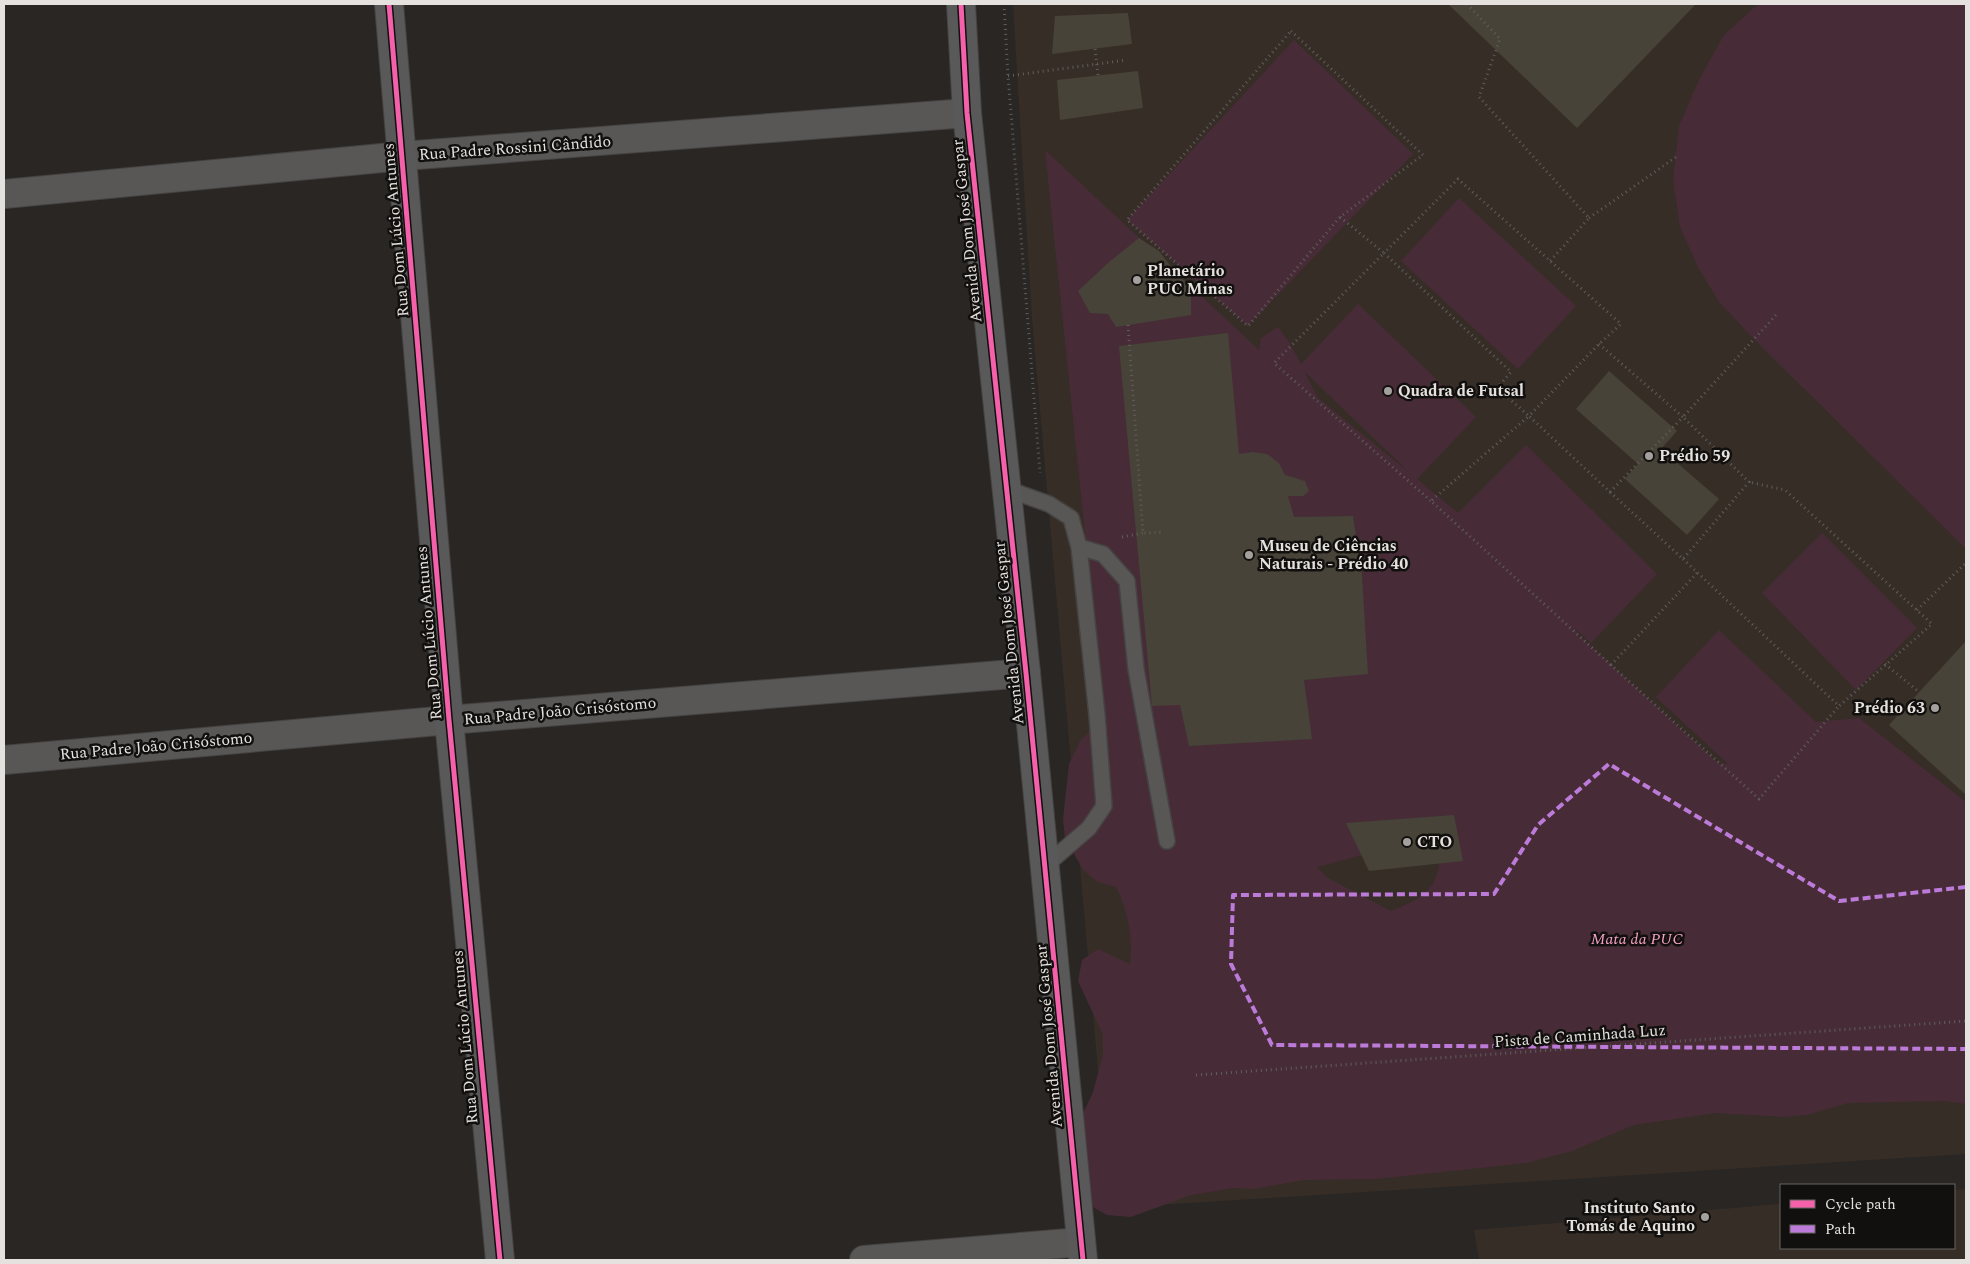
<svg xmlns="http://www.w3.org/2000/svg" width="1970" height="1264" viewBox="0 0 1970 1264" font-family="Spectral,serif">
  <rect width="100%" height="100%" fill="#292624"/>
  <g fill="#362d26">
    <polygon points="1013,4 1966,4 1966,1154 1110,1208 1032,318"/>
    <polygon points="1966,1189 1966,1260 1479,1260 1474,1230 1781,1204 1781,1248 1954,1248 1954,1190"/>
  </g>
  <g fill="#472c37" fill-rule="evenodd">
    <polygon points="1758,4 1966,4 1966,549 1753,338 1719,302 1698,267 1680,227 1673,180 1679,126 1700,78 1724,35"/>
    <polygon points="1294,40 1413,154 1248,326 1127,220"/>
    <path d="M1045,150L1259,350L1261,338L1278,327L1289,342L1301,364L1358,304L1476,417L1417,479L1458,513L1526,445L1657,574L1591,643L1574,628L1580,636L1717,762L1728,764L1656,697L1719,630L1816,722L1859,718L1966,802V1104L1943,1101L1848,1103L1807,1115L1783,1117L1716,1113L1634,1125L1572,1151L1526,1163L1376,1179L1304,1180L1254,1189L1233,1188L1191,1195L1131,1217L1107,1215L1091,1206L1076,1129L1093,1092L1103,1055V1035L1078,981L1082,960L1098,949L1130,964C1133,938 1128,910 1116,887L1098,882L1084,871L1065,839L1063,819L1069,764L1080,741L1097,724L1106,735ZM1305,373H1306L1411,474L1318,398ZM1416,841L1440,860C1439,866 1438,874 1435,879C1428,896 1407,905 1391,911L1328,878L1317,867Z"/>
    <polygon points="1459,198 1576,306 1518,369 1401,261"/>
    <polygon points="1822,533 1917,628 1856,690 1762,593"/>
  </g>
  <g fill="#474338">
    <polygon points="1448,4 1696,4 1577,128"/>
    <polygon points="1128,13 1132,44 1052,54 1055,16"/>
    <polygon points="1138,71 1143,108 1060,120 1057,80"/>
    <polygon points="1139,238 1159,251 1176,273 1191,287 1191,315 1116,327 1108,314 1090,313 1078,291 1108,263"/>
    <polygon points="1228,333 1239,454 1253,452 1267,454 1279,463 1285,475 1305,481 1309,491 1303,496 1288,496 1294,517 1353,516 1362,576 1368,674 1304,680 1312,739 1189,746 1180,705 1152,706 1119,346"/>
    <polygon points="1609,371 1677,431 1661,449 1719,499 1687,535 1625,479 1638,464 1576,409"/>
    <polygon points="1966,641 1966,795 1889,725"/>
    <polygon points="1454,815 1463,861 1369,871 1346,823"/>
  </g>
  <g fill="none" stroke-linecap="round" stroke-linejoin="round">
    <g stroke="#464443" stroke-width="18">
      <g id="lane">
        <polyline points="1007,489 1049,504 1071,518 1079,547 1097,715 1104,806 1089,828 1045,866"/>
        <polyline points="1079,547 1103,554 1127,581 1136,669 1167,841"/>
      </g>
    </g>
    <g stroke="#464443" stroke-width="30">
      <g id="street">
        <polyline points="4,194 403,156 967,113"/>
        <polyline points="4,760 449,720 1026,673"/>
        <polyline points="864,1260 1081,1242"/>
      </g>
    </g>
    <g stroke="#464443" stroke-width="30">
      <g id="secondary">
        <polyline points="389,4 449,720 500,1260"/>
        <polyline points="961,4 967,113 1026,673 1083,1260"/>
      </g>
    </g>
    <g stroke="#605e5e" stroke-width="3" stroke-dasharray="1 4" stroke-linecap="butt">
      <polyline points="1004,4 1008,76 1040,473"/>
      <polyline points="1467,4 1500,39 1479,97 1589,218 1550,261"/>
      <polygon points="1291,31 1423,155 1340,217 1248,326 1127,220"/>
      <polyline points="1095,49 1098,75"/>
      <polyline points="1008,76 1127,60"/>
      <polyline points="1340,217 1384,253 1274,363 1431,501"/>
      <polyline points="1589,218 1676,157"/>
      <polyline points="1128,325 1143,533 1164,532"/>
      <polyline points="1599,344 1683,417 1610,492 1529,416 1599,344 1621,324 1458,179 1384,253 1511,372 1497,388 1529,416 1431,501 1611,665"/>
      <polyline points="1610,492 1683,559 1749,482 1683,417 1776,315"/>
      <polyline points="1122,537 1143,533"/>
      <polyline points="1683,559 1839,706 1932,624 1785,490 1749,482"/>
      <polyline points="1697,573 1611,665 1759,799 1839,706"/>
      <polyline points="1917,610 1966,563"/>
      <polyline points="1885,664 1919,692"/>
      <polyline points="1196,1075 1966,1021"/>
    </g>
    <use href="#lane" stroke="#595756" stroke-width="15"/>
    <use href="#street" stroke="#595756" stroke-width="28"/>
    <use href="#secondary" stroke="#5a5959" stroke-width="28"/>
    <polyline stroke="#bd7bd9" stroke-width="4" stroke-dasharray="8 4" stroke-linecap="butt" points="1966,887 1839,901 1609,764 1538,825 1494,894 1233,895 1231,964 1272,1045 1966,1049"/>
    <g stroke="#12100e" stroke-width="8">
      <g id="cycleway">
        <polyline points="389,4 449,720 500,1260"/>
        <polyline points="961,4 967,113 1026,673 1083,1260"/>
      </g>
    </g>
    <use href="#cycleway" stroke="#f560ab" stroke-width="5"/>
  </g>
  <g fill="#a3a09d" stroke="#12100e" stroke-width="2">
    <circle cx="1137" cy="280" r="5"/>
    <circle cx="1388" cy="391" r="5"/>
    <circle cx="1649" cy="456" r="5"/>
    <circle cx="1249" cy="555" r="5"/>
    <circle cx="1935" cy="708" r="5"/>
    <circle cx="1407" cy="842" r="5"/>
    <circle cx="1705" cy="1217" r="5"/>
  </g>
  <g text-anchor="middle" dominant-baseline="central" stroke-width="5" stroke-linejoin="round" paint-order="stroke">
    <g font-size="16" fill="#e5e1de" stroke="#12100e">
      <text transform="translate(515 148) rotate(-4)">Rua Padre Rossini Cândido</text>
      <text transform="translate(396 230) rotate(-95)">Rua Dom Lúcio Antunes</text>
      <text transform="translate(967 231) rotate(-96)">Avenida Dom José Gaspar</text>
      <text transform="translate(429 633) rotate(-95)">Rua Dom Lúcio Antunes</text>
      <text transform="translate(1009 633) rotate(-96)">Avenida Dom José Gaspar</text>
      <text transform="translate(560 711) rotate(-5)">Rua Padre João Crisóstomo</text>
      <text transform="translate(156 746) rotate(-5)">Rua Padre João Crisóstomo</text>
      <text transform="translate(1049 1036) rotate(-95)">Avenida Dom José Gaspar</text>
      <text transform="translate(1580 1036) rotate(-4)">Pista de Caminhada Luz</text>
      <text transform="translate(465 1037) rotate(-95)">Rua Dom Lúcio Antunes</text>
    </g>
    <g font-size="16" font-weight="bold" fill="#e5e1de" stroke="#12100e" text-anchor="start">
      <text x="1147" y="271">Planetário<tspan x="1147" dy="18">PUC Minas</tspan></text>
      <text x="1398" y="391">Quadra de Futsal</text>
      <text x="1659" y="456">Prédio 59</text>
      <text x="1259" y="546">Museu de Ciências<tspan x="1259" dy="18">Naturais - Prédio 40</tspan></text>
      <text x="1925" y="708" text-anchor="end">Prédio 63</text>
      <text x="1417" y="842">CTO</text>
      <text x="1695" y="1208" text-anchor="end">Instituto Santo<tspan x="1695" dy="18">Tomás de Aquino</tspan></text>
    </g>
    <g font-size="16" font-style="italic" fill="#f5a0c3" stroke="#12100e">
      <text x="1637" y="939">Mata da PUC</text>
    </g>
  </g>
  <rect width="1970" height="1264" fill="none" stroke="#e5e1de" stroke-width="10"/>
  <rect x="1780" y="1184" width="175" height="65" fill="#12100e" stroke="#666461"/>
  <rect x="1790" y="1200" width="25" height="8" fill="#f560ab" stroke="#666461"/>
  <text x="1825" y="1209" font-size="15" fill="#e5e1de">Cycle path</text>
  <rect x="1790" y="1225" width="25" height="8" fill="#bd7bd9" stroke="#666461"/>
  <text x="1825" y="1234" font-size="15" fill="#e5e1de">Path</text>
</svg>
